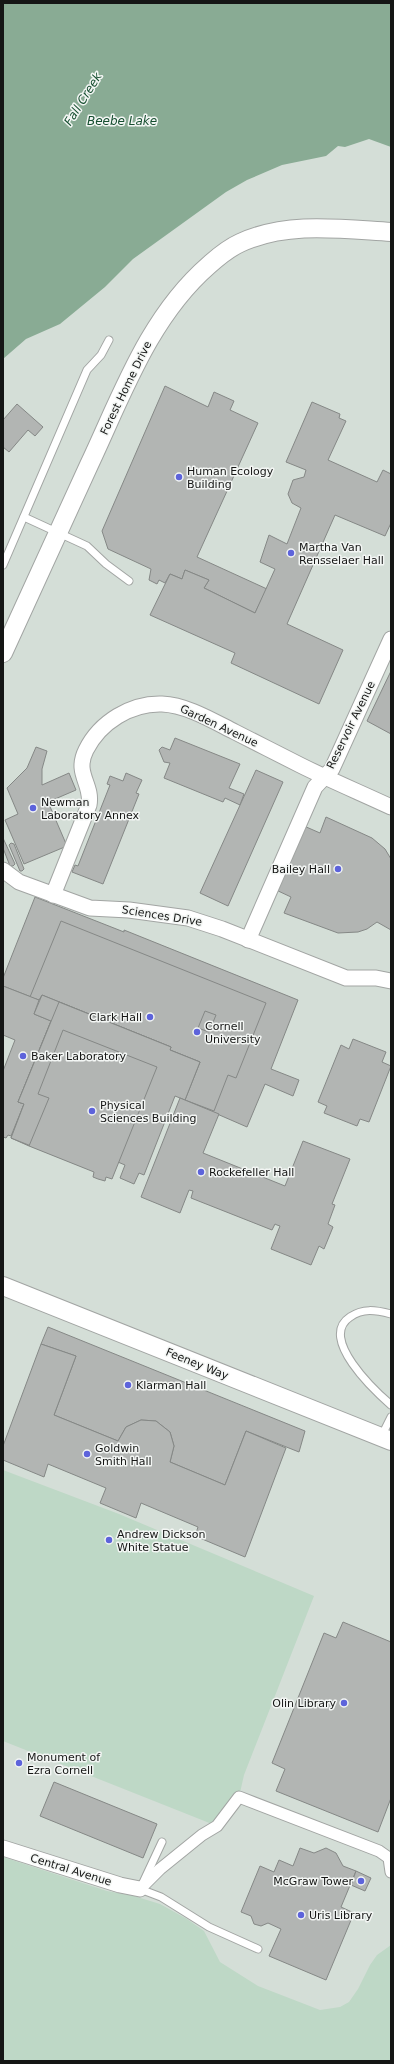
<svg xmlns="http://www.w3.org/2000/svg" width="394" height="2064" viewBox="0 0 394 2064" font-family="'DejaVu Sans',sans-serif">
  <rect width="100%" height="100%" fill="#e6e9e6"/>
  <rect fill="#d4ded7" x="3" y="3" width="388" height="2058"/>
  <g fill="#bed8c6">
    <polygon points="3,1470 119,1514 314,1596 244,1775 239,1797 217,1826 3,1741"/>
    <polygon points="3,1857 107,1891 134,1896 160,1904 187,1919 204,1931 220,1962 258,1986 320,2010 340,2007 349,2002 358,1989 370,1965 377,1955 391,1945 391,2061 3,2061"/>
  </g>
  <polygon fill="#89ab94" points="3,3 391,3 391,147 369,139 345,147 338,146 326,156 282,165 247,180 226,192 133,259 105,287 60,324 26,339 3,359"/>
  <g fill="#b2b5b3" stroke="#858886" fill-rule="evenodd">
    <polygon points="165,386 208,407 214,392 234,401 230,410 258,423 197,557 267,589 255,613 204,588 209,580 185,570 182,579 170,574 165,583 159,580 157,584 149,580 151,569 108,549 102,531"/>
    <polygon points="312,402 340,414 339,418 346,421 328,460 377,482 383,470 391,474 391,523 385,536 335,515 287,624 343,650 319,704 231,663 235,653 150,615 170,574 182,579 185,570 209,580 204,588 255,613 275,569 260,562 269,535 287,544 301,508 292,503 288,494 293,480 304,477 306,470 286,462"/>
    <polygon points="17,404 43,427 35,436 28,430 9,452 3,447 3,420"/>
    <polygon points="391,671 391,734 367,721"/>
    <polygon points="175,738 240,764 229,788 244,794 240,805 225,798 223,802 164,778 170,763 164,762 159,750 162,747 170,750"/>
    <polygon points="36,747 47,751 42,769 42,785 69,773 76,790 48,802 67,846 24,864 5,820 18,814 7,788 27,768"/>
    <polygon points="256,770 283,782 228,906 200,893"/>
    <polygon points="126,773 142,780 136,793 139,794 103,884 72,872 75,865 78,866 110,785 107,784 110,776 123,781"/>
    <polygon points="326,817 372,838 385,849 391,859 391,930 377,922 367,929 358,932 338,933 284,913 291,897 274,889 304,826 320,833"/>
    <polygon points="3,838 15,864 13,866 10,866 3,848"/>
    <polygon points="11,843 14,844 24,869 22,871 20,871 9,845"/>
    <polygon points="35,897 124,932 124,930 298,1000 271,1069 299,1080 293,1096 265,1084 247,1127 185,1100 200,1062 170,1050 171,1047 42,995 39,1000 3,986 3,978"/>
    <path d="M61,921L266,1003L236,1078L228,1075L214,1111L185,1100L200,1062L170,1050L171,1047L42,995L39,1000L30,997ZM205,1011L216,1015L209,1032L198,1028Z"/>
    <polygon points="3,986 39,1000 34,1014 51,1021 18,1102 24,1104 11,1136 8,1135 6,1138 3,1137 3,1071 15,1040 3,1035"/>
    <polygon points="42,995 171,1047 170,1050 200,1062 190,1085 173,1078 171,1084 160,1079 161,1075 159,1075 145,1108 135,1123 157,1067 63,1030 38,1094 49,1098 29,1146 11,1138 24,1104 18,1102 51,1021 34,1014"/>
    <polygon points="59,1002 171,1047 170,1050 200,1062 185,1100 175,1096 144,1175 139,1173 134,1184 120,1178 125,1165 106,1157 100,1166 88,1162 86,1168 11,1138 24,1104 18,1102"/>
    <polygon points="63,1030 157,1067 112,1179 106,1177 105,1181 98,1179 93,1177 94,1172 29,1146 49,1098 38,1094"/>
    <polygon points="353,1039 386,1052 382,1062 391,1066 369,1122 360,1119 357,1126 324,1113 327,1106 318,1102 341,1045 349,1049"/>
    <polygon points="180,1098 219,1114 203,1153 285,1186 303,1141 350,1159 332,1204 335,1205 328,1224 333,1227 324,1249 319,1246 311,1265 271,1249 280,1226 277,1225 275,1224 272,1230 191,1198 193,1191 189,1190 180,1213 141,1197"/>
    <polygon points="48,1327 305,1431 299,1452 246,1431 225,1485 170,1462 174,1446 170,1432 156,1421 141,1420 126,1427 118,1441 54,1415 76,1356 41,1344"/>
    <polygon points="41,1344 76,1356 54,1415 118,1441 126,1427 141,1420 156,1421 170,1432 174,1446 170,1462 225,1485 246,1431 286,1448 245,1557 195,1536 198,1527 141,1503 136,1518 100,1503 106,1488 48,1464 44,1477 3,1460 3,1446"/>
    <polygon points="343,1622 391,1642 391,1798 378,1832 276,1791 285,1769 272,1763 324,1633 336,1638"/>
    <polygon points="54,1782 157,1824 143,1858 40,1816"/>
    <polygon points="300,1848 314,1853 326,1848 336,1853 343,1866 356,1871 341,1907 354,1913 326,1980 269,1956 281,1929 268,1923 261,1926 254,1924 251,1916 241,1912 260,1866 274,1872 279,1860 293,1866"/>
    <polygon points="356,1871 371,1878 365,1891 351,1885"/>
  </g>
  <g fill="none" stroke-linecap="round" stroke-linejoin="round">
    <g stroke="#a2a5a3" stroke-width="9">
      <g id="service">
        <polyline points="24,517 87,546 106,564 129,581"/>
        <polyline points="3,565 87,370 101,355 109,340"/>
        <path d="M391,1314C375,1310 363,1308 350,1317C318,1338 375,1391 391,1405"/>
        <polyline points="381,1437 391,1417"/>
        <polyline points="162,1842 140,1889 161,1897 209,1927 258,1949"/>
      </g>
    </g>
    <g stroke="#a2a5a3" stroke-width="13">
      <polyline id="pedestrian" points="140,1889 160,1869 202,1835 217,1826 239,1797 379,1851 389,1858 391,1872"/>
    </g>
    <g stroke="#a2a5a3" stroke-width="17">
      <g id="minor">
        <polyline points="3,870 19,882 90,908 129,910 188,918 222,929 346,978 376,978 391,981"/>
        <path d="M53,895L89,805C93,784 74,774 86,750C100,722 131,703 162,704C187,705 213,721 235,732C257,743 278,754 300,765C330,780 361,793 391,807"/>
        <polyline points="248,940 315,787 332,769 391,639"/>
        <polyline points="3,1848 120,1885 140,1889"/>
      </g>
    </g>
    <g stroke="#a2a5a3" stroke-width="20">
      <g id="tertiary">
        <path d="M3,653C32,590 60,527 89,465C122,395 149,317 209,265C219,256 229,248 240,243C287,221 341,229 391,232"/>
        <polyline points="3,1286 391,1441"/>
      </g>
    </g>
    <use href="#service" stroke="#fff" stroke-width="7"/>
    <use href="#pedestrian" stroke="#fff" stroke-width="11"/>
    <use href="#minor" stroke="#fff" stroke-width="15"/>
    <use href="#tertiary" stroke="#fff" stroke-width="18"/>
  </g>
  <g fill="#5d63db" stroke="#f3f6f4" stroke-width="1.5">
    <circle cx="179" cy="477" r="4"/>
    <circle cx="291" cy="553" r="4"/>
    <circle cx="33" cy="808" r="4"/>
    <circle cx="338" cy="869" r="4"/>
    <circle cx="150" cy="1017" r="4"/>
    <circle cx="197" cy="1032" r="4"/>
    <circle cx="23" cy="1056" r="4"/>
    <circle cx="92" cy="1111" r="4"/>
    <circle cx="201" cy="1172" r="4"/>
    <circle cx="128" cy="1385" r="4"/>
    <circle cx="87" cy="1454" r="4"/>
    <circle cx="109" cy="1540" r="4"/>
    <circle cx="344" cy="1703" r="4"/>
    <circle cx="19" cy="1763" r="4"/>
    <circle cx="361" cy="1881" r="4"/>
    <circle cx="301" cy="1915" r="4"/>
  </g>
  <g text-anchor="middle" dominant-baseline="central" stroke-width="3" stroke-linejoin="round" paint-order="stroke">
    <g font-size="11" fill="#151615" stroke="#f3f6f4">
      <text transform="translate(126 388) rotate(-64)">Forest Home Drive</text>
      <text transform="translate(351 725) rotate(-64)">Reservoir Avenue</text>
      <text transform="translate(219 726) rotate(25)">Garden Avenue</text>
      <text transform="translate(162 916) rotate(9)">Sciences Drive</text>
      <text transform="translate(197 1364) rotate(22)">Feeney Way</text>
      <text transform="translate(71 1870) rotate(17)">Central Avenue</text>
    </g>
    <g font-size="11" fill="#151615" stroke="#f3f6f4" text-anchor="start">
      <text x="187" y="471">Human Ecology<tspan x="187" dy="13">Building</tspan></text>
      <text x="299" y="547">Martha Van<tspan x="299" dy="13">Rensselaer Hall</tspan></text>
      <text x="41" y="802">Newman<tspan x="41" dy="13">Laboratory Annex</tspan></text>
      <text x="330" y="869" text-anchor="end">Bailey Hall</text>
      <text x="142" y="1017" text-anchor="end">Clark Hall</text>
      <text x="205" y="1026">Cornell<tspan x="205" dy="13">University</tspan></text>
      <text x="31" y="1056">Baker Laboratory</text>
      <text x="100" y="1105">Physical<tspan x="100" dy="13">Sciences Building</tspan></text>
      <text x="209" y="1172">Rockefeller Hall</text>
      <text x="136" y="1385">Klarman Hall</text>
      <text x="95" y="1448">Goldwin<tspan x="95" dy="13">Smith Hall</tspan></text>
      <text x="117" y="1534">Andrew Dickson<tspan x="117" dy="13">White Statue</tspan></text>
      <text x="336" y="1703" text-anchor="end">Olin Library</text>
      <text x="27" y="1757">Monument of<tspan x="27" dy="13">Ezra Cornell</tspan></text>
      <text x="353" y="1881" text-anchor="end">McGraw Tower</text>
      <text x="309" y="1915">Uris Library</text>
    </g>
    <g font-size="12" font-style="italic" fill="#164f30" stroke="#f3f6f4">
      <text transform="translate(83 99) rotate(-58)">Fall Creek</text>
      <text x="122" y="121">Beebe Lake</text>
    </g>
  </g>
  <rect width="394" height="2064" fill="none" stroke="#151615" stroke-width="8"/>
</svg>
